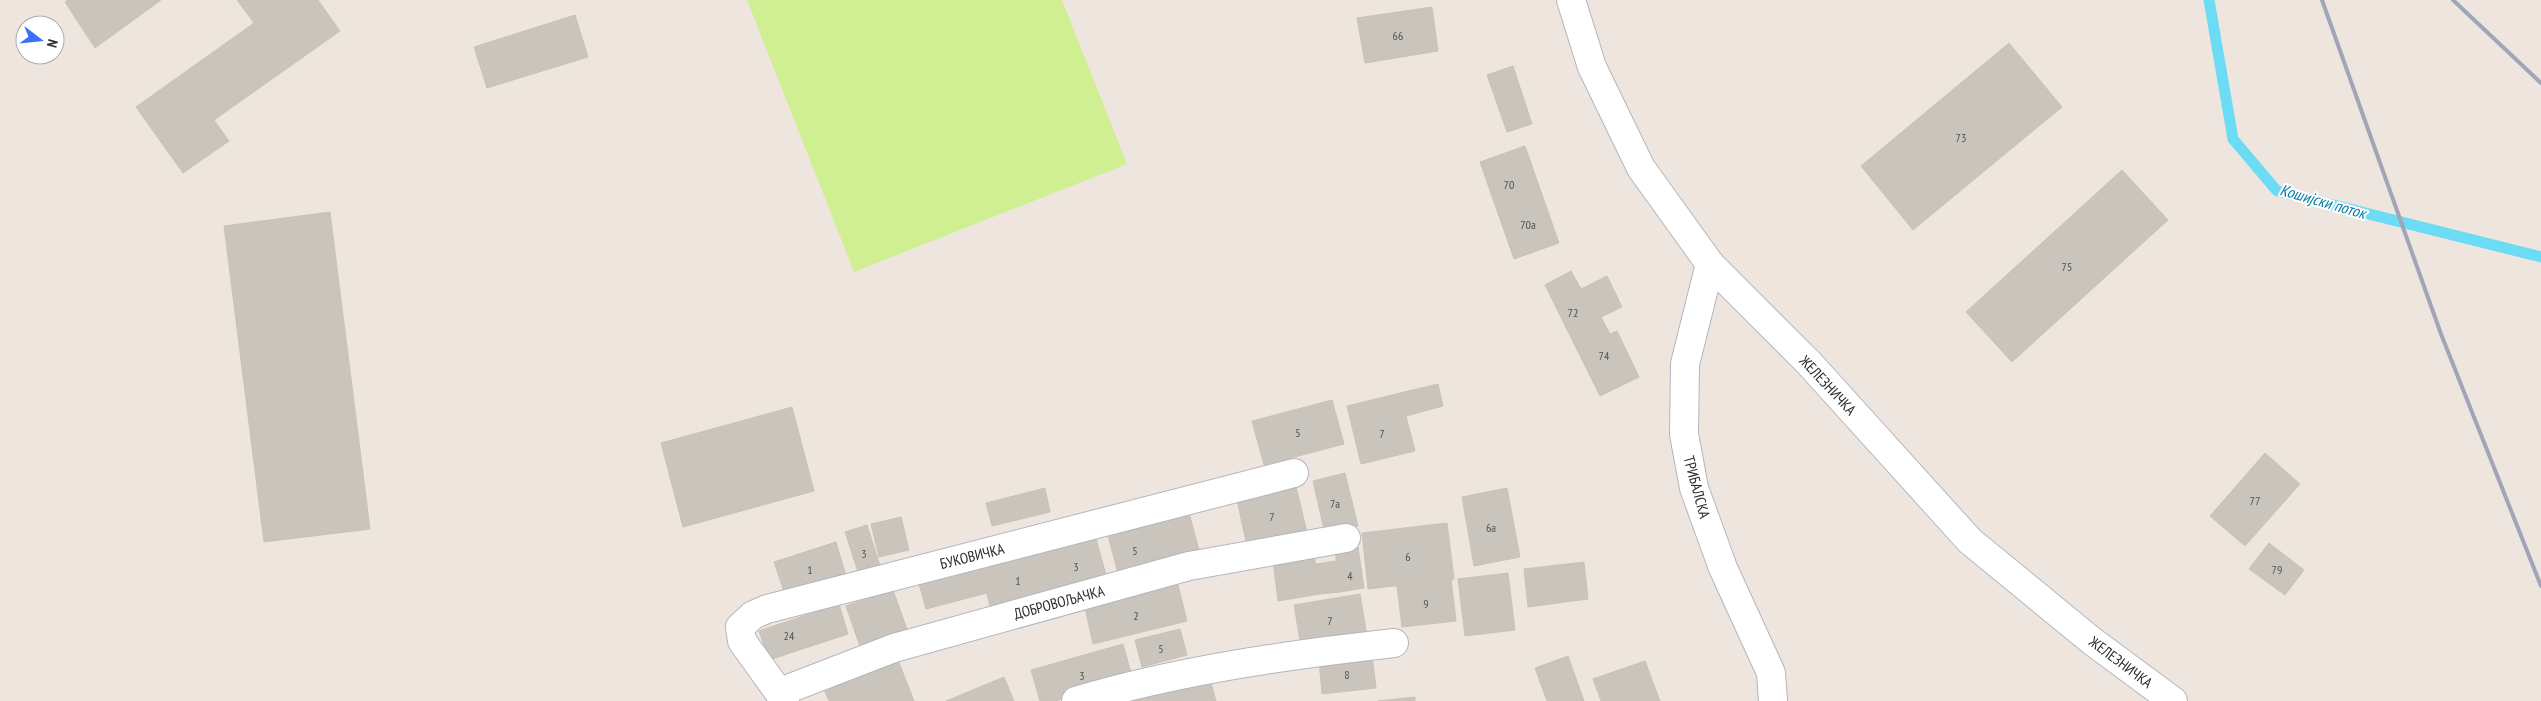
<svg xmlns="http://www.w3.org/2000/svg" width="2541" height="701" viewBox="0 0 2541 701" font-family="'PT Sans Narrow',sans-serif">
  <rect width="100%" height="100%" fill="#eee6de"/>
  <polygon fill="#d0ef93" points="747,0 1062,0 1127,164 854,272"/>
  <g fill="none" stroke-linecap="round" stroke-linejoin="round">
    <polyline stroke="#6cdcf5" stroke-width="11" points="2209,0 2233,139 2277,191 2541,257"/>
  </g>
  <g fill="#c9c4bc" stroke="#cac2b7">
    <polygon points="68,0 161,0 95,48 65,2"/>
    <polygon points="237,0 318,0 340,31 214,120 229,141 183,173 136,107 254,23"/>
    <polygon points="1432,7 1438,51 1365,63 1357,18"/>
    <polygon points="575,15 588,57 487,88 474,47"/>
    <polygon points="2009,43 2062,107 1913,230 1861,166"/>
    <polygon points="1513,66 1532,124 1507,132 1487,75"/>
    <polygon points="1525,146 1559,243 1514,259 1480,162"/>
    <polygon points="2122,170 2168,220 2012,362 1966,312"/>
    <polygon points="330,212 370,529 264,542 224,226"/>
    <polygon points="1571,271 1581,289 1607,276 1622,307 1601,317 1610,334 1617,331 1639,377 1600,396 1545,285"/>
    <polygon points="1438,384 1443,406 1406,416 1400,393"/>
    <polygon points="1400,393 1415,451 1361,464 1347,406"/>
    <polygon points="1332,400 1344,444 1264,465 1252,421"/>
    <polygon points="792,407 814,491 683,527 661,443"/>
    <polygon points="2265,453 2300,484 2245,546 2210,516"/>
    <polygon points="1345,473 1358,526 1325,534 1313,481"/>
    <polygon points="1296,487 1307,532 1247,546 1237,500"/>
    <polygon points="1045,488 1050,512 992,526 986,503"/>
    <polygon points="1507,488 1520,557 1474,566 1462,497"/>
    <polygon points="1189,513 1200,554 1163,564 1152,523"/>
    <polygon points="901,517 909,550 879,557 871,524"/>
    <polygon points="1152,523 1163,564 1119,577 1108,536"/>
    <polygon points="1447,523 1454,579 1368,589 1362,533"/>
    <polygon points="867,525 883,575 861,581 845,532"/>
    <polygon points="1095,535 1108,582 1056,596 1044,549"/>
    <polygon points="836,542 846,576 785,595 774,562"/>
    <polygon points="2269,543 2304,570 2285,595 2249,569"/>
    <polygon points="1358,547 1364,588 1340,592 1335,550"/>
    <polygon points="1044,549 1056,596 992,614 980,567"/>
    <polygon points="1314,554 1320,594 1278,601 1273,561"/>
    <polygon points="1336,561 1340,592 1320,594 1316,564"/>
    <polygon points="1584,562 1588,599 1528,607 1524,569"/>
    <polygon points="980,567 987,593 926,609 919,584"/>
    <polygon points="1508,573 1515,630 1465,636 1458,579"/>
    <polygon points="1451,579 1456,621 1402,627 1397,586"/>
    <polygon points="1178,585 1187,621 1093,644 1085,608"/>
    <polygon points="893,590 908,632 861,649 846,606"/>
    <polygon points="1360,594 1367,636 1301,647 1294,605"/>
    <polygon points="839,604 848,634 769,660 759,631"/>
    <polygon points="1180,629 1187,655 1142,667 1135,640"/>
    <polygon points="1123,644 1133,680 1055,701 1040,701 1031,670"/>
    <polygon points="896,655 914,701 829,701 822,685"/>
    <polygon points="1372,655 1376,688 1322,694 1319,660"/>
    <polygon points="1568,656 1584,701 1547,701 1535,668"/>
    <polygon points="1645,661 1660,701 1601,701 1593,679"/>
    <polygon points="1004,677 1014,701 946,701"/>
    <polygon points="1210,679 1216,701 1121,701"/>
    <polygon points="1415,697 1415,701 1378,701"/>
  </g>
  <g fill="none" stroke-linecap="round" stroke-linejoin="round">
    <g stroke="#b2b6c0" stroke-width="30">
      <g id="minor">
        <polyline points="1571,0 1592,67 1641,168 1710,264 1809,363 1970,541 2092,641 2173,701"/>
        <polyline points="1710,264 1685,364 1684,434 1694,488 1723,568 1771,673 1773,701"/>
        <polyline points="780,692 894,648 1189,566 1346,538"/>
        <polyline points="785,701 742,641 740,627 753,615 767,609 1294,473"/>
        <path d="M1076,701C1179,670 1288,655 1394,643"/>
      </g>
    </g>
    <use href="#minor" stroke="#fff" stroke-width="28"/>
    <g stroke="#a0a5b7" stroke-width="4">
      <polyline points="2322,0 2441,334 2541,586"/>
      <polyline points="2453,0 2541,83"/>
    </g>
  </g>
  <g text-anchor="middle" dominant-baseline="central" stroke-width="4" stroke-linejoin="round" paint-order="stroke">
    <g font-size="12" fill="#535250">
      <text x="1398" y="35">66</text>
      <text x="1961" y="137">73</text>
      <text x="1509" y="184">70</text>
      <text x="1528" y="224">70a</text>
      <text x="2067" y="266">75</text>
      <text x="1573" y="312">72</text>
      <text x="1604" y="355">74</text>
      <text x="1298" y="432">5</text>
      <text x="1382" y="433">7</text>
      <text x="2255" y="500">77</text>
      <text x="1335" y="503">7a</text>
      <text x="1272" y="516">7</text>
      <text x="1491" y="527">6a</text>
      <text x="1135" y="550">5</text>
      <text x="864" y="553">3</text>
      <text x="1408" y="556">6</text>
      <text x="1076" y="566">3</text>
      <text x="810" y="569">1</text>
      <text x="2277" y="569">79</text>
      <text x="1350" y="575">4</text>
      <text x="1018" y="580">1</text>
      <text x="1426" y="603">9</text>
      <text x="1136" y="615">2</text>
      <text x="1330" y="620">7</text>
      <text x="789" y="635">24</text>
      <text x="1161" y="648">5</text>
      <text x="1347" y="674">8</text>
      <text x="1082" y="675">3</text>
    </g>
    <g font-size="15" fill="#2c2c2c" stroke="#fff">
      <text transform="translate(1828 385) rotate(47)">ЖЕЛЕЗНИЧКА</text>
      <text transform="translate(1697 487) rotate(75)">ТРИБАЛСКА</text>
      <text transform="translate(972 556) rotate(-14)">БУКОВИЧКА</text>
      <text transform="translate(1059 602) rotate(-15)">ДОБРОВОЉАЧКА</text>
      <text transform="translate(2121 662) rotate(37)">ЖЕЛЕЗНИЧКА</text>
    </g>
    <g font-size="16" font-style="italic" fill="#067ca6" stroke="#fff">
      <text transform="translate(2323 201) rotate(16)">Кошијски поток</text>
    </g>
  </g>
  <g transform="translate(40 40) rotate(106)"><circle r="24" fill="#ffffff" stroke="#ababab"/>
  <path d="M0-4L9 19L0 12L-9 19Z" fill="#3a6fff"/>
  <text y="-8" font-size="14" font-weight="bold" text-anchor="middle" fill="#2c2c2c">N</text>
  </g>
</svg>
